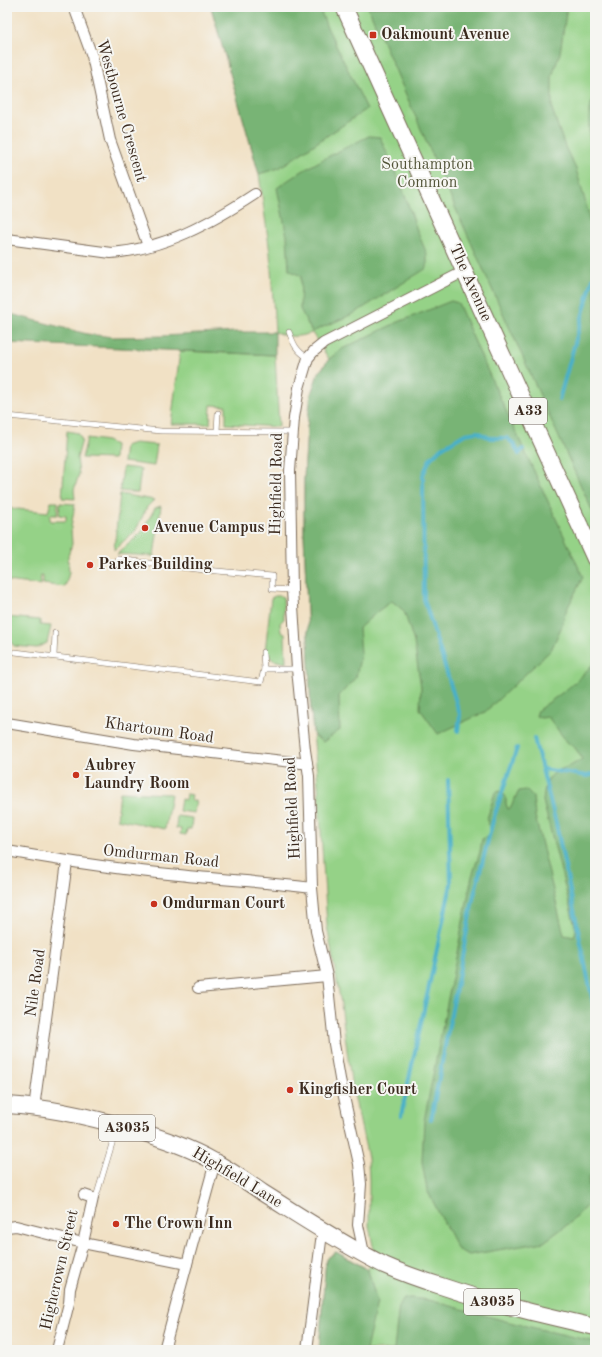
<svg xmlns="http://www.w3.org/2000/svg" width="602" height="1357" viewBox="0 0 602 1357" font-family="'Old Standard TT',serif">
  <rect width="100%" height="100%" fill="#f6f6f2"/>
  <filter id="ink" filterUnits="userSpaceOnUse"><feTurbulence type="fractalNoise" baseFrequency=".025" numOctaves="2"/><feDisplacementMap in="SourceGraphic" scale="8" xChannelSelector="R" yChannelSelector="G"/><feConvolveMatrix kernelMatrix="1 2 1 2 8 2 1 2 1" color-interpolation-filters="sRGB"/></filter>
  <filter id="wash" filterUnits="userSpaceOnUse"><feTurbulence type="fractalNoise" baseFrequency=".012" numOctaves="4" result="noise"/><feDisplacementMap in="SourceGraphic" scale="16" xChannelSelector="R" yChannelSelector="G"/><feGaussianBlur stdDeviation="0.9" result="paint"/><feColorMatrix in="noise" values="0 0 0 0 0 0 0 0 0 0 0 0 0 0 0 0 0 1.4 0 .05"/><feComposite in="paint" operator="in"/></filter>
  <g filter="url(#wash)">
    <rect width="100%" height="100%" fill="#f1e1c5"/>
    <g fill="#95d287" stroke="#687e52">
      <path d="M211,7H595V1350H319L326,1259L336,1252L368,1269L373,1246L369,1226V1180L368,1158L351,1081L341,1004L327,926L318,784L311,712L304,533V479L307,428L311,394L318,374L329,359L312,333C298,337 290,338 275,332L270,253L259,174Z"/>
      <polygon points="180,351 275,355 279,427 226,424 226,406 211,405 210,424 171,424"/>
      <polygon points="67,431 78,433 82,440 77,458 79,474 74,490 75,499 62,498"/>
      <polygon points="87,438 107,441 115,445 114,459 82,458"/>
      <polygon points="134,443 157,445 154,466 123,462 125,446"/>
      <polygon points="123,467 141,469 138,493 120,491"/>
      <polygon points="120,494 154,500 147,507 136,530 114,550"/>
      <polygon points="51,502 58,502 57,515 50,515 50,521 66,521 66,516 59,515 60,503 75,504 71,528 72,544 68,556 69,573 65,587 43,584 43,576 41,576 40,585 7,581 7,508 48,512"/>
      <polygon points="161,506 154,556 117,554 141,533 155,508"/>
      <polygon points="275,596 280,596 283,597 284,619 280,623 281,632 285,634 286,663 273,660 265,652 271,598"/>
      <polygon points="7,617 40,620 40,625 51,626 47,643 37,648 14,646 7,637"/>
      <polygon points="120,792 171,794 165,829 117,819"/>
      <polygon points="186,794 192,795 191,800 196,801 194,813 179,811 181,799 185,800"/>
      <polygon points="177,816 192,818 191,829 187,829 186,835 180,834 181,829 176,828"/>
    </g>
    <g fill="#78b474" stroke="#5a6f49">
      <polygon points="211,7 319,7 326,25 367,109 279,168 259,174"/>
      <polygon points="368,7 567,7 560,53 552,76 552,109 565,147 576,169 588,211 595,250 593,268 595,277 595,517 450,196"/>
      <polygon points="595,95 595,182 593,155 589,135 589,109"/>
      <path d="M369,136L380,137L403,190L418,233L427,254V268L355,313L312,332L300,309L301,276L289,270L287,236L277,188C305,167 337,152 369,136Z"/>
      <polygon points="451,301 458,303 484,363 583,577 566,611 561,628 551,650 485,712 438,734 420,709 421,687 414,642 404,611 392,601 378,611 359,628 361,653 356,677 339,696 340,730 323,742 314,736 311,712 304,533 304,479 307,428 311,394 318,374 329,359 342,349 396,323"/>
      <polygon points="7,313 87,334 113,337 162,336 235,332 275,332 275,355 7,343"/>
      <path d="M595,661V1172L588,1178L590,1193V1202L571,1222L544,1242L469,1255L458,1250L427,1190L422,1162L424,1121L472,876L480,852L482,839L487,837L490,831L487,819L495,792L501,791L506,797V804L508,809L510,808L519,791L526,790L533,797L535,816L564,935L574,937L576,930L543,801C544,795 544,787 547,782C553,768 571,768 582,759L576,749L567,742L548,717L541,718L536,716L538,710C559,695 579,682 595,661Z"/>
      <polygon points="336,1252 368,1270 377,1302 366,1350 319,1350 326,1259"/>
      <polygon points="410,1298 429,1300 509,1322 595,1342 595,1350 394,1350 399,1305 404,1299"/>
    </g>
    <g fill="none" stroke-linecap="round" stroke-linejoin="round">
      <g stroke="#49b0c8" stroke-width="4">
        <polyline points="559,400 593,278"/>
        <polyline points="458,731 460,715 424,599 423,475 430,459 440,449 465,434 477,432 490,438 507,438 514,444 519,454 523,449"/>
        <polyline points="534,738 556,823 595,1012"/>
        <polyline points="543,769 587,776 595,774"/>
        <polyline points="401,1116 451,884 448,780"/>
        <polyline points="431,1120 473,899 494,817 517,748"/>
      </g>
    </g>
  </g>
  <g filter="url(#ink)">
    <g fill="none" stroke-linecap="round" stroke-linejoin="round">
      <g stroke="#7b6a58" stroke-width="6">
        <g id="lane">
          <path d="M289,332C294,345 296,350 308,358"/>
          <polyline points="7,416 161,431 293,432"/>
          <polyline points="217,431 218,413"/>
          <polyline points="118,559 195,569 272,576 272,589 292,590"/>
          <polyline points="15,652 261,682 264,669 297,669"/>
          <polyline points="263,652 264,669"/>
          <polyline points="54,656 55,633"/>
          <polyline points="93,1198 97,1194 114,1137"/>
        </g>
      </g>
      <g stroke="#7b6a58" stroke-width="12">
        <g id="street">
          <polyline points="74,7 92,56 110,140 148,246"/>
          <path d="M7,239L111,253C164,249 211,223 255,194"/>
          <polyline points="7,723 134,744 301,763 307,763"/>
          <path d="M7,851C64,861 121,870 179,875C223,880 268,882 312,888"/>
          <polyline points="198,988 327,976"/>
          <polyline points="34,1108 67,862"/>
          <polyline points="7,1227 16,1226 83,1243 187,1264"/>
          <polyline points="364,1253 358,1225 361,1184 359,1164 340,1079 334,1044 327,976 316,931 312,888 309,776 305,750 297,669 292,590 290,471 294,418 299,388 308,358 314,351 324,343 465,271"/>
          <polyline points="57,1350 69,1303 70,1289 83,1243 93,1198 84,1195"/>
          <polyline points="164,1350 187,1264 215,1162"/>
          <polyline points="307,1350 321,1241 324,1232"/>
        </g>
      </g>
      <g stroke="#7b6a58" stroke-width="18">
        <g id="primary">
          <polyline points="344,7 595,559"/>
          <path d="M7,1105C49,1107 91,1117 132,1129C161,1138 189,1147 215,1162C232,1171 247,1182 263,1193C303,1218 342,1244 384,1265C402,1273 422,1280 441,1286C491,1303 543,1315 595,1327"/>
        </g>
      </g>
      <use href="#lane" stroke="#fff" stroke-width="5"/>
      <use href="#street" stroke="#fff" stroke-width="10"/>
      <use href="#primary" stroke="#fff" stroke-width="16"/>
    </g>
  </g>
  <g fill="#c8321e" stroke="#f6f6f2" stroke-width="1.5">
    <rect x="369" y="31" width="8" height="8" rx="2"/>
    <circle cx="145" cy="528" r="4"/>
    <circle cx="90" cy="565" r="4"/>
    <circle cx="76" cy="775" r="4"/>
    <circle cx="154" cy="904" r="4"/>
    <circle cx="290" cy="1090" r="4"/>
    <circle cx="116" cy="1224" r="4"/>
  </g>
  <g text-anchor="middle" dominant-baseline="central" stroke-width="4" stroke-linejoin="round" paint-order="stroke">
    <g fill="#f6f6f2" stroke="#73675e" stroke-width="1">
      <rect x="509" y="398" width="38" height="26" rx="3"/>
      <rect x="99" y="1115" width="56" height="26" rx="3"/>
      <rect x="464" y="1289" width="56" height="26" rx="3"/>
    </g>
    <g font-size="15" font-weight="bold" fill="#3b2a1e">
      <text x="528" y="411">A33</text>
      <text x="127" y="1128">A3035</text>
      <text x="492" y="1302">A3035</text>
    </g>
    <g font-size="16" font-weight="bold" fill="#3b2a1e" stroke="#f6f6f2" text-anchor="start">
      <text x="381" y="35">Oakmount Avenue</text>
      <text x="153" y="528">Avenue Campus</text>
      <text x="98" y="565">Parkes Building</text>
      <text x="84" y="766">Aubrey<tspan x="84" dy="18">Laundry Room</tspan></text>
      <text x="162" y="904">Omdurman Court</text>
      <text x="298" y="1090">Kingfisher Court</text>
      <text x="124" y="1224">The Crown Inn</text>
    </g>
    <g font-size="16" fill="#3b2a1e" stroke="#f6f6f2">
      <text transform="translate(121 111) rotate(74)">Westbourne Crescent</text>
      <text transform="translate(470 283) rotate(66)">The Avenue</text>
      <text transform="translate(277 484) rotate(-89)">Highfield Road</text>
      <text transform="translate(159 731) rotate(8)">Khartoum Road</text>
      <text transform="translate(293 808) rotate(-93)">Highfield Road</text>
      <text transform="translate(161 857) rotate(6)">Omdurman Road</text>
      <text transform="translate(36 983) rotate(-82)">Nile Road</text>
      <text transform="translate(237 1178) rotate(31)">Highfield Lane</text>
      <text transform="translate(60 1270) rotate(-77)">Highcrown Street</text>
    </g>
    <g font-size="16" fill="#525438" stroke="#f6f6f2">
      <text x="427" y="165">Southampton<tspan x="427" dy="18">Common</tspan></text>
    </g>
  </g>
  <rect width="602" height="1357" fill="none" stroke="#f6f6f2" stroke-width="24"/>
</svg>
